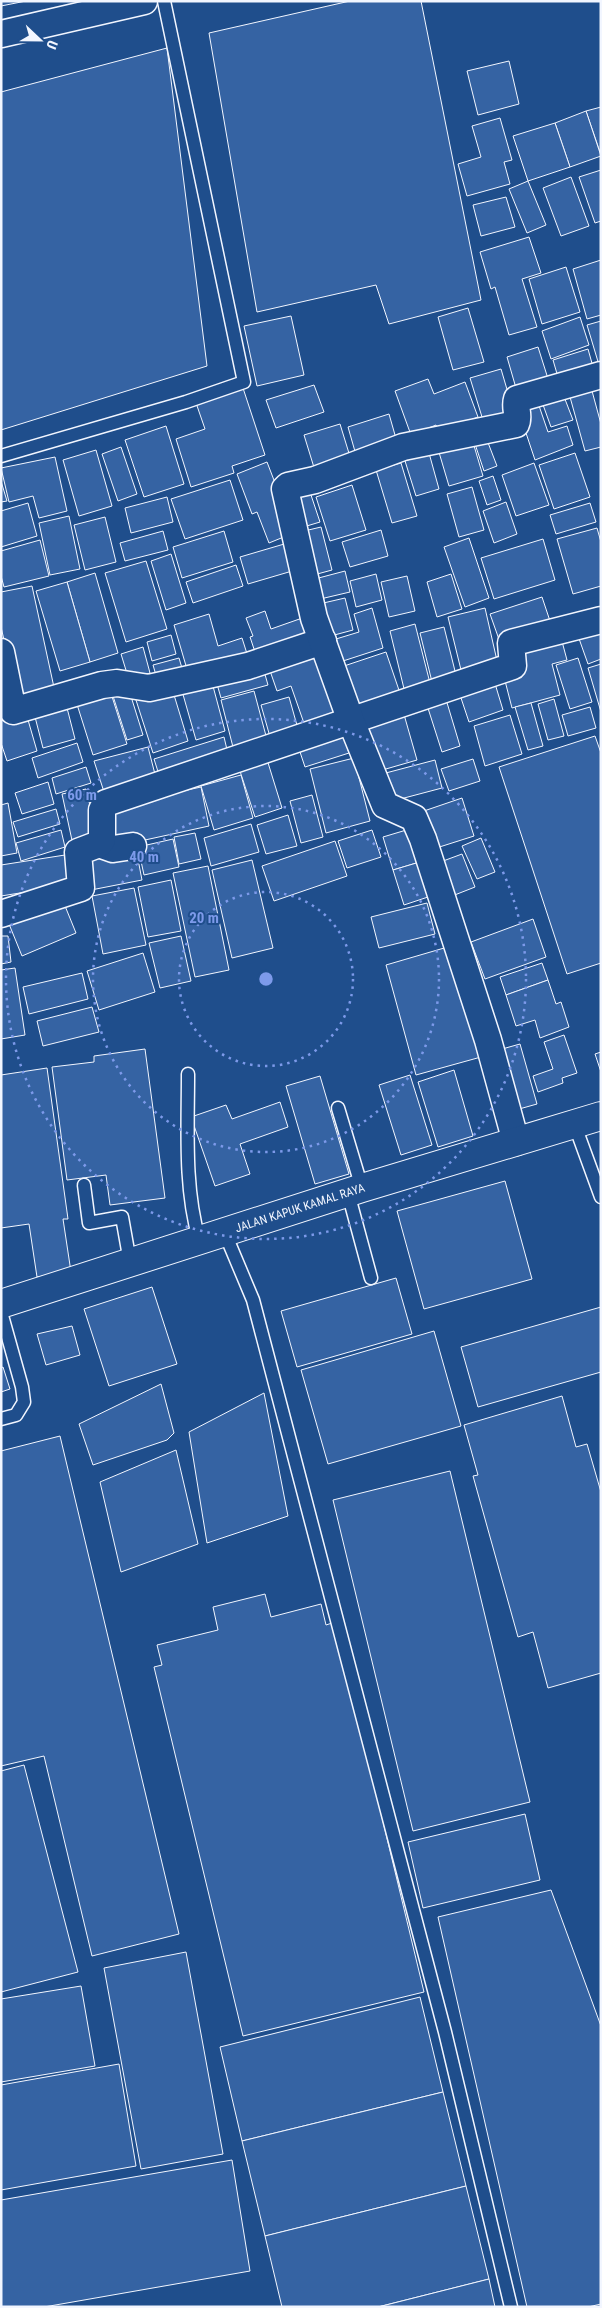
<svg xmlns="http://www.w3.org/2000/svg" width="602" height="2308" viewBox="0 0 602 2308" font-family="'Roboto Condensed',sans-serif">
  <rect width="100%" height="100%" fill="#1f4e8c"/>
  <g fill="#3563a3" stroke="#f2f6ff">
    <polygon points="1,1 26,1 1,6"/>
    <polygon points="350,1 421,1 481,300 389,324 376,285 257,312 209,33"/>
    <polygon points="167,48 207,366 1,430 1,92"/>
    <polygon points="509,61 519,104 478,115 467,71"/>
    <polygon points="601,107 601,155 586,111"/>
    <polygon points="586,111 601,156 570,167 555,123"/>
    <polygon points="500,118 512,160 504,162 510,184 467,196 458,164 481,157 472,126"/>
    <polygon points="555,123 570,167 528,181 513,136"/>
    <polygon points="601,170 601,221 595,223 579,177"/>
    <polygon points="571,177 589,226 561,236 543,188"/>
    <polygon points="528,181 546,225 527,233 509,189"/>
    <polygon points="506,197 515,227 481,236 473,205"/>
    <polygon points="529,237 541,273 522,279 537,327 509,335 495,287 491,289 480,252"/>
    <polygon points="601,260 601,315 587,319 573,269"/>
    <polygon points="566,267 580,312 542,324 529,279"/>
    <polygon points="468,308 484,362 453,370 438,317"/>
    <polygon points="291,316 304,375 257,386 244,326"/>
    <polygon points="580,317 589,345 551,359 542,331"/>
    <polygon points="601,321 601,364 599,365 587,325"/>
    <polygon points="538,347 550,385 518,395 507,357"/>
    <polygon points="588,349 595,374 560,384 553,360"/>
    <polygon points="501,369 516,420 486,430 470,378"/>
    <polygon points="428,379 434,394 465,382 478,417 439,432 436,425 411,435 395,391"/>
    <polygon points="242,385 265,455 232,466 234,473 191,487 176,439 205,429 195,400"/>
    <polygon points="314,385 324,412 276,428 266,400"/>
    <polygon points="592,391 601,424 601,447 585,451 570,397"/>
    <polygon points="563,394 573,420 551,427 542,402"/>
    <polygon points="536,397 548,432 567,426 573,445 535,460 516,403"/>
    <polygon points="389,414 397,442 356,455 348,427"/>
    <polygon points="340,424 352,463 316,474 304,435"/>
    <polygon points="166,426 184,484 144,497 125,440"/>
    <polygon points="472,439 483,476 449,486 438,449"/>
    <polygon points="487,440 497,466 484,471 475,444"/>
    <polygon points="121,447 137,494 118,501 102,454"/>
    <polygon points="96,450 112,506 79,516 63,460"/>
    <polygon points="429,453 439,489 416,496 405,461"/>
    <polygon points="575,453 590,497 554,509 539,465"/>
    <polygon points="55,457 67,511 39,518 33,496 9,502 1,468"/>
    <polygon points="267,462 282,501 291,534 269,543 257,512 252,514 237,474"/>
    <polygon points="401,463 417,516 392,523 376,470"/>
    <polygon points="534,463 549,505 516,516 502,475"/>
    <polygon points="493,476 501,500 487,505 479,481"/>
    <polygon points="230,480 243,520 185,539 171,499"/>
    <polygon points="1,481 7,501 1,502"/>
    <polygon points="352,485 366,530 330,541 316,497"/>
    <polygon points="472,487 484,530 459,537 447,494"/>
    <polygon points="309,489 320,522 300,528 290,491"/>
    <polygon points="167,497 173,522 131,533 125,508"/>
    <polygon points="506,502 517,534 494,543 483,511"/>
    <polygon points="28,503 37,536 1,547 1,511"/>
    <polygon points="590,503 596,522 556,534 550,515"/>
    <polygon points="69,516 80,569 50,575 39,523"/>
    <polygon points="105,517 116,562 85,570 74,525"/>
    <polygon points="321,527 332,570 310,576 300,532"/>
    <polygon points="597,528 601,542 601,586 573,594 557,539"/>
    <polygon points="381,530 388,556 350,567 342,542"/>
    <polygon points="163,531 168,550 125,561 120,543"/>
    <polygon points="224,531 233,562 182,578 173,547"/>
    <polygon points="469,538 489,598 465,607 444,547"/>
    <polygon points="543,539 555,580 494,599 481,558"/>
    <polygon points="40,540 49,576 4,587 1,576 1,551"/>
    <polygon points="291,542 299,569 248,584 240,557"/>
    <polygon points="171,554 186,603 166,610 151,561"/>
    <polygon points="146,561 167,629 126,642 105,573"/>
    <polygon points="236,565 243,586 193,603 186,582"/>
    <polygon points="345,571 350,592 316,600 311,580"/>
    <polygon points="95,573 118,653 90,662 67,582"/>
    <polygon points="376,574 382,600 356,607 350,581"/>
    <polygon points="451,574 462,609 437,617 427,582"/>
    <polygon points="407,576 415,611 389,617 381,582"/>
    <polygon points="67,582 90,662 60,671 36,591"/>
    <polygon points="32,586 55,692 18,700 1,627 1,592"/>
    <polygon points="542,597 552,627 501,645 490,614"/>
    <polygon points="345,598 353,630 327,637 319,604"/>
    <polygon points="372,608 383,648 343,661 336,639 359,632 354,614"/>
    <polygon points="485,608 498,665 462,674 448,617"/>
    <polygon points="265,611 271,629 308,616 316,640 258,661 250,637 253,636 246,618"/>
    <polygon points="209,614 218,646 242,638 249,660 189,676 174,625"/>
    <polygon points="415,624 432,691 406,697 390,631"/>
    <polygon points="601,625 601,659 588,664 577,633"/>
    <polygon points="444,627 457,679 433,686 420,633"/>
    <polygon points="560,634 567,660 552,664 560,695 512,708 503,673 513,647"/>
    <polygon points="171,635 176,654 152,661 147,642"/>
    <polygon points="318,646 342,720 306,729 291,686 277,691 268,665"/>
    <polygon points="143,647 150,673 129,680 121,654"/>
    <polygon points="386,652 402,699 356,715 341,667"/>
    <polygon points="179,658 184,675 158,682 153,665"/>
    <polygon points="578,658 592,702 570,709 556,665"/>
    <polygon points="262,664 268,685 221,698 215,677"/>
    <polygon points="601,664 601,712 588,668"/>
    <polygon points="210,675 225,731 196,740 180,684"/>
    <polygon points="493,677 503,710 469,722 458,689"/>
    <polygon points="171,685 188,741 153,753 135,697"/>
    <polygon points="109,687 127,744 93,755 75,698"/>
    <polygon points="129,690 143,735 127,740 113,696"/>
    <polygon points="254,691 269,747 235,755 221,700"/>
    <polygon points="445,696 460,746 442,752 426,702"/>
    <polygon points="289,697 300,736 272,744 261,705"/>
    <polygon points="554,699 564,736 548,740 538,704"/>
    <polygon points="531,703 543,746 528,750 515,707"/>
    <polygon points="66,704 75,739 43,748 34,713"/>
    <polygon points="590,707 596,728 568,736 562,715"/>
    <polygon points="403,711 417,760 379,771 365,723"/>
    <polygon points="26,713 37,751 7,761 1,743 1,721"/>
    <polygon points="510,715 522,754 485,766 474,726"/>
    <polygon points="342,732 349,753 305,767 298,746"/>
    <polygon points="595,736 601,753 601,963 567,974 499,767"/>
    <polygon points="224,737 229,758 161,781 154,759"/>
    <polygon points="77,743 83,762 38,778 32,758"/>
    <polygon points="148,747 157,782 105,795 94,761"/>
    <polygon points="265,753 282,808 255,817 237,762"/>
    <polygon points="354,758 370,821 326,833 310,769"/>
    <polygon points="473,759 480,781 449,791 441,769"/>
    <polygon points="435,760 442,788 389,802 382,774"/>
    <polygon points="86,767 91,783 56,794 52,778"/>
    <polygon points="241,775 253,818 214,830 201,786"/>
    <polygon points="48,782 54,804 22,814 15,793"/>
    <polygon points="201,787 209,826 113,847 105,808"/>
    <polygon points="86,789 98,839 73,845 62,794"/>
    <polygon points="312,795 323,837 301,843 290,801"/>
    <polygon points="462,798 474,836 430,850 418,813"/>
    <polygon points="8,803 17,853 1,856 1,805"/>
    <polygon points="56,809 60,824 18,837 13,822"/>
    <polygon points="288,815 297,846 266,854 257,825"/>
    <polygon points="251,824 259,852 211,866 204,838"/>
    <polygon points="413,828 423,861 393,870 383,837"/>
    <polygon points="61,830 65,847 21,861 16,843"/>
    <polygon points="372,830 381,857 347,868 338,841"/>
    <polygon points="195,833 201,859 179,864 174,837"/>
    <polygon points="481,838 495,872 477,879 462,846"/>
    <polygon points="173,839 179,867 144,875 138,847"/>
    <polygon points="335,841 347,876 274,901 262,866"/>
    <polygon points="136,849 142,880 91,890 85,858"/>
    <polygon points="462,854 475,887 447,898 435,864"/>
    <polygon points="65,855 70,885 1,896 1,865"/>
    <polygon points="252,860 273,948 232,958 212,870"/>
    <polygon points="423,861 434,895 404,905 393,870"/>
    <polygon points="208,866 229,970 195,977 173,873"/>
    <polygon points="171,880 181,931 148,937 138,887"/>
    <polygon points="134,888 146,945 103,954 92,896"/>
    <polygon points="63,901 76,933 22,956 9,924"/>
    <polygon points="427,903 435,934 379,948 371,917"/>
    <polygon points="533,919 546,957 485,979 471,942"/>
    <polygon points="1,936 8,936 11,962 1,964"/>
    <polygon points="181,936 191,981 160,988 149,943"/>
    <polygon points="451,946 481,1057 416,1075 386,965"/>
    <polygon points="143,953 155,992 99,1010 87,971"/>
    <polygon points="542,963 548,980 506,995 500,977"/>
    <polygon points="15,968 25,1035 1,1039 1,970"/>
    <polygon points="82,973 88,999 29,1014 23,987"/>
    <polygon points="548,980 556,1004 561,1002 569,1027 540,1038 535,1020 516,1026 506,995"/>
    <polygon points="92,1007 99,1032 43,1046 37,1021"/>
    <polygon points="564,1035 577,1073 562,1078 563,1083 538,1092 533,1076 553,1069 544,1042"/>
    <polygon points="520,1044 537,1104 512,1111 495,1051"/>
    <polygon points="145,1049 165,1198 110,1205 106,1175 67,1180 52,1067 94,1062 94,1056"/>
    <polygon points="601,1052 601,1072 595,1054"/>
    <polygon points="47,1068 68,1219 63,1219 71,1272 37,1277 29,1224 1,1228 1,1075"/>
    <polygon points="454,1070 473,1136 438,1147 418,1082"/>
    <polygon points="410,1075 432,1145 401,1155 379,1085"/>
    <polygon points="320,1076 349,1174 315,1184 286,1086"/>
    <polygon points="280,1102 288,1127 240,1144 250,1174 215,1186 191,1117 226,1105 232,1119"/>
    <polygon points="505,1181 532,1279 424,1309 397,1211"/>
    <polygon points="396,1278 412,1334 297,1367 281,1311"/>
    <polygon points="152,1287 177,1364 109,1386 84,1309"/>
    <polygon points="601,1307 601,1372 478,1407 461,1347"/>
    <polygon points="72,1326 80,1355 46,1365 37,1334"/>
    <polygon points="434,1331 461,1426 328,1464 301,1370"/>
    <polygon points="3,1367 10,1389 1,1392 1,1368"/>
    <polygon points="161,1384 174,1433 167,1440 93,1465 79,1424"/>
    <polygon points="264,1393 288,1516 207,1543 189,1432"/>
    <polygon points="562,1396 576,1447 587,1444 601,1492 601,1673 548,1688 533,1632 518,1637 473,1476 478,1475 464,1425"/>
    <polygon points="60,1436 179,1934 92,1956 44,1756 1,1766 1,1451"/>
    <polygon points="176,1450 198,1544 121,1572 100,1482"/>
    <polygon points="450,1471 530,1802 413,1831 333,1500"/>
    <polygon points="265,1594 271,1617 321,1604 326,1625 335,1622 424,1992 243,2036 154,1667 162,1665 157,1645 218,1630 213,1607"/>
    <polygon points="24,1765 78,1972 1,1992 1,1771"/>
    <polygon points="525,1814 540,1880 423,1908 408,1842"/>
    <polygon points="551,1890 601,2026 601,2304 588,2307 527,2307 438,1917"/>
    <polygon points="186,1952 223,2154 141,2169 104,1968"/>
    <polygon points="81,1986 95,2066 1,2082 1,1999"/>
    <polygon points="420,1997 443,2092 242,2141 220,2047"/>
    <polygon points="119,2064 136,2166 1,2190 1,2085"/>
    <polygon points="443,2092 466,2186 265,2236 242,2141"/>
    <polygon points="232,2160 250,2271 44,2307 1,2307 1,2200"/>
    <polygon points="466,2186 489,2279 378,2307 282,2307 265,2236"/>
    <polygon points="489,2279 495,2307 378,2307"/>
  </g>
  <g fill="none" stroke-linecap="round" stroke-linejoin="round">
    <g stroke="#f2f6ff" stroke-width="15">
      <g id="service">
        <polyline points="1,456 186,402 244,382 164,1"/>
        <path d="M188,1074C188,1129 184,1187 199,1239"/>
        <polyline points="338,1108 362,1188"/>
        <polyline points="574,1123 601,1197"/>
        <polyline points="84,1185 89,1223 122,1217 130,1262"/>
        <polyline points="348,1193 371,1278"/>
        <polyline points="224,1231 253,1300 445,2032 511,2307"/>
        <polyline points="1,1312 22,1387 24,1402 16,1415 1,1419"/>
      </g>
    </g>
    <g stroke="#f2f6ff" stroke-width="29">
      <g id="minor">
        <polyline points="1,34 144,1"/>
        <polyline points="1,652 13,711 102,685 117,683 149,688 248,666 323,641"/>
        <polyline points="99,844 113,849 133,846"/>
        <polyline points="1,914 81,888 78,852 99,844 102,840 102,810 106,803 513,666 511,643 601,620"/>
        <path d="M516,1142L488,1040L423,839L414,818L385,805L351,721L314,618L285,489L288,486L315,480L403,447L516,424C520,416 514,408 517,399L601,375"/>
      </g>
    </g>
    <g stroke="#f2f6ff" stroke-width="30">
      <g id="secondary">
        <path id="s1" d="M1,1304L362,1188L601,1116"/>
      </g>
    </g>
    <use href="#service" stroke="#1f4e8c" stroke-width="12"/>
    <use href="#minor" stroke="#1f4e8c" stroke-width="26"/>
    <use href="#secondary" stroke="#1f4e8c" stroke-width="28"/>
  </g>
  <g fill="none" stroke="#7d9aea" stroke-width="2.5" stroke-dasharray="2.5 5">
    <circle cx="266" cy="979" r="87"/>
    <circle cx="266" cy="979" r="173"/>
    <circle cx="266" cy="979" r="260"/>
  </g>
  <g text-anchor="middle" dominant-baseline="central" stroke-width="4" stroke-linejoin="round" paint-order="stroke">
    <g font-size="12" fill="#f2f6ff" stroke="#1f4e8c">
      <text stroke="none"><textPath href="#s1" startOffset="314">JALAN KAPUK KAMAL RAYA</textPath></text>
    </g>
  </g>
  <circle cx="266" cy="979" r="8" fill="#7d9aea" stroke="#1f4e8c" stroke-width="2.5"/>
  <g font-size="15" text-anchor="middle" font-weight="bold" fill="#7d9aea" stroke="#1f4e8c" stroke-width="4" stroke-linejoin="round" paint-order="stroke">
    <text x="82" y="800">60 m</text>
    <text x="144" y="862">40 m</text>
    <text x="204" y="923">20 m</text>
  </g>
  <rect width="602" height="2308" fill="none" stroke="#f2f6ff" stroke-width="5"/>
  <g transform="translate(40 40) rotate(112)" stroke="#1f4e8c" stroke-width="4" paint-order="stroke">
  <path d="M0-4L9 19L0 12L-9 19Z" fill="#f2f6ff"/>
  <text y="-8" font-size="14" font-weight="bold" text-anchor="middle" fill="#f2f6ff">U</text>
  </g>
</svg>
